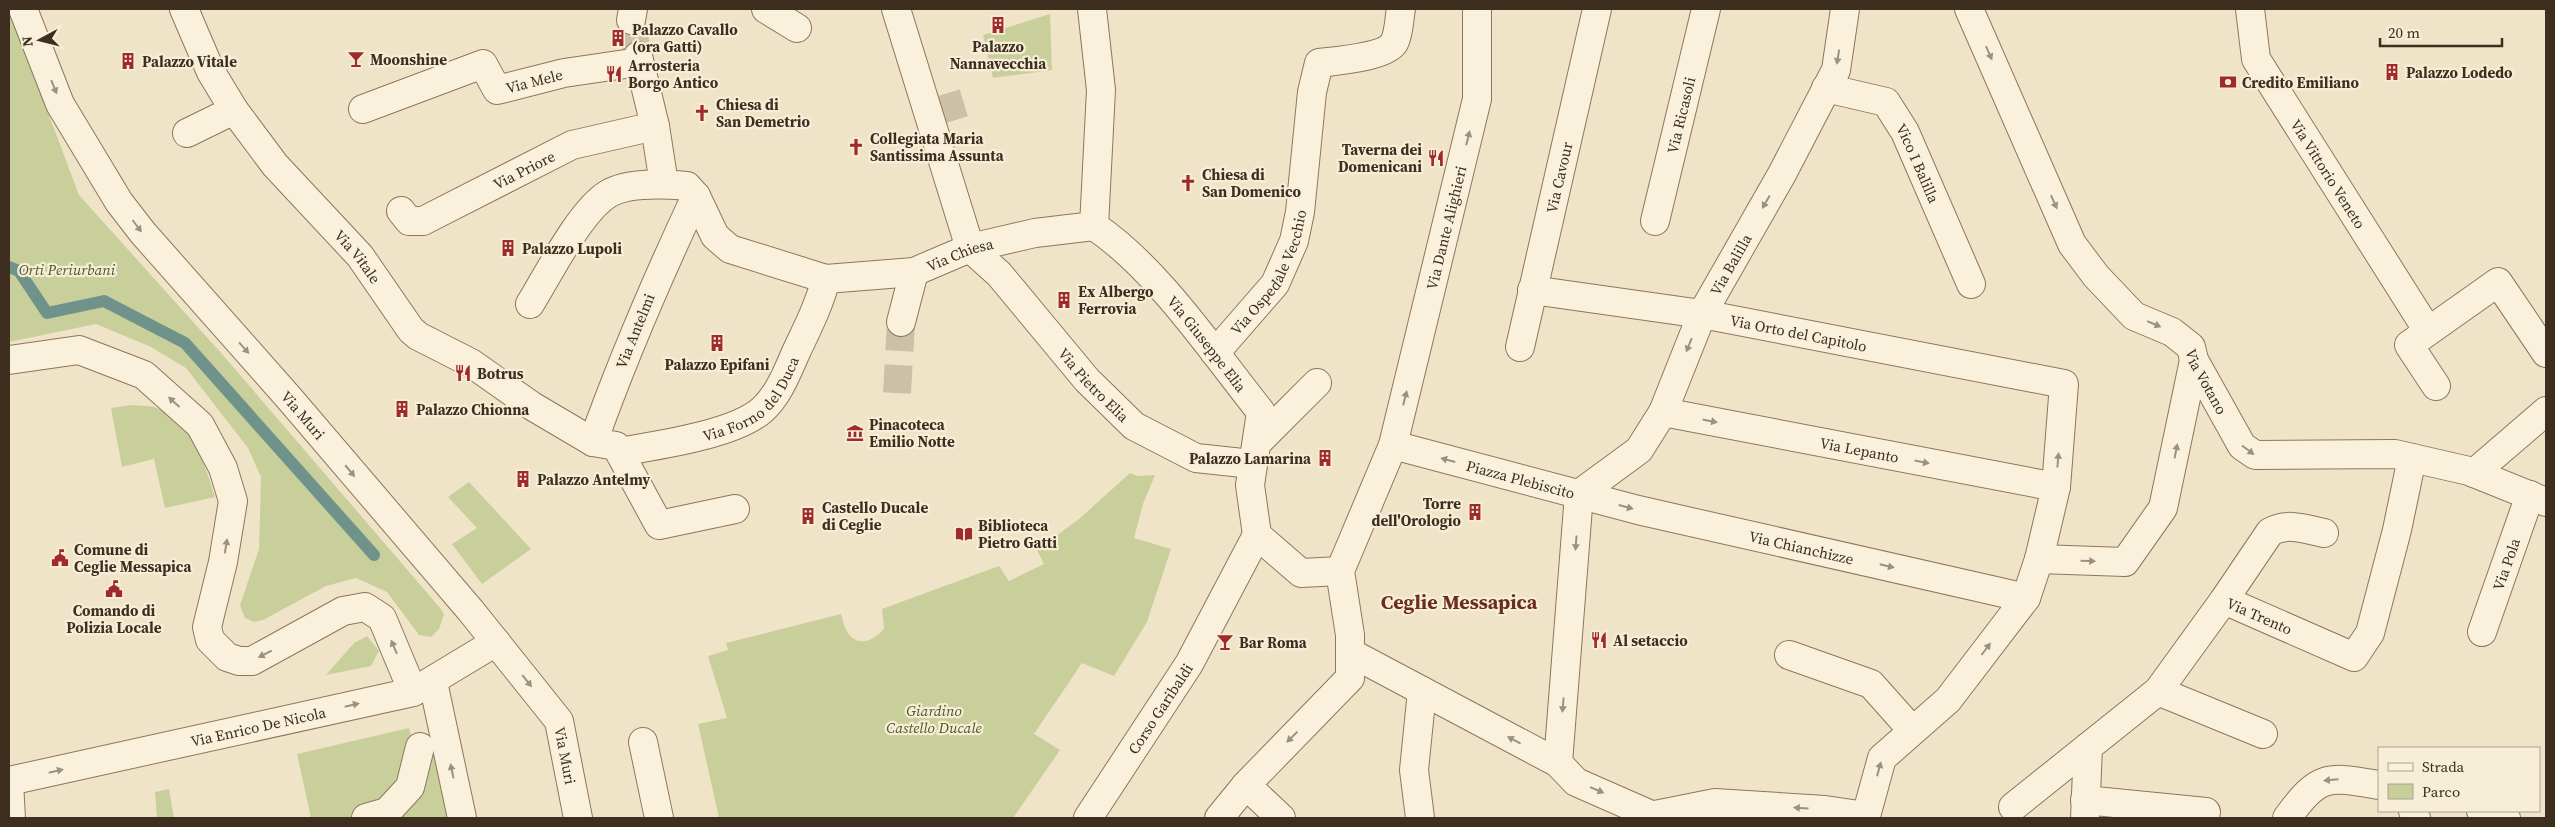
<svg xmlns="http://www.w3.org/2000/svg" width="2555" height="827" viewBox="0 0 2555 827" font-family="'Source Serif 4',serif">
  <rect width="100%" height="100%" fill="#f0e4c8"/>
  <g fill="#c9cf9b">
    <polygon points="9,9 79,195 222,354 441,609 444,615 439,629 431,637 419,635 387,592 356,578 326,586 263,620 254,622 245,618 240,605 259,549 261,477 248,448 186,368 151,347 96,324 9,342"/>
    <polygon points="1050,14 1052,70 993,78 983,35"/>
    <path d="M132,405C140,406 152,405 159,409C193,427 205,464 215,497L165,508L154,459L122,467L111,408Z"/>
    <path d="M1130,473L1137,476L1155,475L1143,504L1134,538L1171,549L1147,622L1114,676L1082,663L1034,734L1060,750L1013,818H719L698,724L727,718L708,656L728,650L726,643L841,614C843,620 844,628 848,633C858,648 876,640 884,628L882,609L999,566L1009,581L1044,564L1037,550L1079,519Z"/>
    <polygon points="469,482 531,549 482,584 452,544 477,528 448,497"/>
    <polygon points="367,636 379,651 371,666 326,675 354,643"/>
    <polygon points="409,728 415,749 433,745 448,818 311,818 297,754"/>
    <polygon points="169,789 174,818 157,818 155,792"/>
  </g>
  <g fill="none" stroke-linecap="round" stroke-linejoin="round">
    <polyline stroke="#6f938a" stroke-width="12" points="9,267 19,271 47,313 104,301 185,343 374,555"/>
    <g stroke="#ccc0a6" stroke-width="28" stroke-dasharray="28 14" stroke-linecap="butt">
      <polyline points="631,20 638,56"/>
      <polyline points="937,111 976,99"/>
      <polyline points="897,393 901,322"/>
    </g>
    <g stroke="#8d765c" stroke-width="30">
      <g id="minor">
        <path id="s1" d="M23,9L60,104L119,202L143,233L289,398L471,611L559,721L578,818"/>
        <path id="s2" d="M184,9L211,72L234,110L275,165L360,256L411,330L418,336L471,363L532,406L593,442"/>
        <polyline points="766,9 797,28"/>
        <path id="s3" d="M896,9L970,248L999,274L1087,380L1134,426L1196,458L1252,464"/>
        <polyline points="1092,9 1101,90 1094,226"/>
        <path id="s4" d="M1969,9L2072,244L2096,276L2134,316L2172,332L2191,347L2194,360L2242,446L2255,455L2395,454L2469,471L2546,502"/>
        <path id="s5" d="M2250,9L2256,59L2428,331"/>
        <polyline points="631,20 633,9"/>
        <polyline points="638,56 655,126 664,184"/>
        <path id="s6" d="M1826,88L1886,102L1905,132L1971,284"/>
        <path id="s7" d="M363,109L483,64L497,90L564,73L639,62"/>
        <polyline points="187,133 234,110"/>
        <path d="M696,196C658,277 623,358 593,442L616,446L659,525L735,509"/>
        <path id="s8" d="M401,211L409,221H423L572,145L655,126"/>
        <path id="s9" d="M1655,221L1706,9"/>
        <path id="s10" d="M1094,226C1157,268 1213,352 1261,412L1250,485L1257,535"/>
        <path id="s11" d="M1532,290L1702,314L2064,384L2056,487L2039,559L2026,598L1948,700L1882,758L1866,816"/>
        <path id="s12" d="M530,304C548,275 580,211 608,194C628,182 664,184 687,186L696,196L715,236L730,249L826,279L914,272L970,248L1035,233L1094,226"/>
        <polyline points="901,322 914,272"/>
        <path id="s13" d="M1520,347L1597,9"/>
        <path id="s14" d="M1215,353L1275,284L1294,241L1300,212L1312,92L1319,63C1335,61 1385,57 1394,43C1399,34 1399,19 1401,9"/>
        <polyline points="9,360 79,350 144,375 200,425 223,468 233,501 223,562 207,627 210,640 227,657 239,661 252,661 343,611 365,607 382,618 413,692"/>
        <polyline points="2436,386 2409,345 2498,282 2546,353"/>
        <path id="s15" d="M1663,412L2056,487"/>
        <polyline points="1258,442 1317,383"/>
        <path id="s16" d="M1393,445L1638,510L2026,598"/>
        <path id="s17" d="M620,452C657,445 734,435 762,410C779,395 788,370 797,350C808,327 819,305 826,279"/>
        <polyline points="2474,473 2546,411"/>
        <path id="s18" d="M1579,494L1639,450L1663,412L1702,314L1782,174L1836,70L1845,9"/>
        <polyline points="1257,535 1301,573 1340,571"/>
        <polyline points="2039,559 2125,562 2163,508 2194,360"/>
        <path d="M2224,600L2270,532C2288,522 2305,529 2324,533"/>
        <path id="s19" d="M2482,632L2530,495"/>
        <polyline points="1351,653 1558,763 1576,782 1658,818"/>
        <polyline points="1789,655 1871,684 1912,730"/>
        <polyline points="433,682 462,818"/>
        <polyline points="2158,691 2263,734"/>
        <polyline points="643,742 659,818"/>
        <polyline points="1558,763 1579,494"/>
        <path id="s20" d="M9,781L413,692L496,642"/>
        <polyline points="9,783 11,818"/>
        <polyline points="1246,785 1281,818"/>
        <polyline points="2085,800 2206,812"/>
        <polyline points="2013,807 2088,747"/>
        <polyline points="2413,811 2416,818"/>
        <polyline points="2481,811 2506,818"/>
        <polyline points="1655,815 1715,803 1825,810 1866,816"/>
        <polyline points="366,818 387,812 410,787 420,747"/>
        <path id="s21" d="M1088,818L1189,664L1257,535"/>
        <path id="s22" d="M1219,818L1246,785L1350,678V635L1340,571L1393,445L1477,99V9"/>
        <polyline points="1420,818 1414,770 1422,691"/>
        <path id="s23" d="M2085,818L2088,747L2158,691L2224,600L2354,657L2370,633L2397,530L2412,458"/>
        <path d="M2287,818C2319,774 2327,776 2379,785"/>
      </g>
    </g>
    <use href="#minor" stroke="#faf1dc" stroke-width="28"/>
  </g>
  <defs><path id="oneway-solid" d="M-6-.8H1V-3.2L6.5 0L1 3.2V.8H-6Z" transform="scale(1.25)"/></defs>
  <g fill="#9c907e">
    <use href="#oneway-solid" transform="translate(1989 53) rotate(66)"/>
    <use href="#oneway-solid" transform="translate(1838 57) rotate(99)"/>
    <use href="#oneway-solid" transform="translate(54 87) rotate(68)"/>
    <use href="#oneway-solid" transform="translate(1468 138) rotate(-76)"/>
    <use href="#oneway-solid" transform="translate(1766 202) rotate(120)"/>
    <use href="#oneway-solid" transform="translate(2054 202) rotate(66)"/>
    <use href="#oneway-solid" transform="translate(137 226) rotate(53)"/>
    <use href="#oneway-solid" transform="translate(2154 324) rotate(23)"/>
    <use href="#oneway-solid" transform="translate(1689 345) rotate(112)"/>
    <use href="#oneway-solid" transform="translate(244 348) rotate(48)"/>
    <use href="#oneway-solid" transform="translate(1405 398) rotate(-76)"/>
    <use href="#oneway-solid" transform="translate(174 402) rotate(-138)"/>
    <use href="#oneway-solid" transform="translate(1710 421) rotate(11)"/>
    <use href="#oneway-solid" transform="translate(2248 450) rotate(37)"/>
    <use href="#oneway-solid" transform="translate(2176 451) rotate(-79)"/>
    <use href="#oneway-solid" transform="translate(1448 460) rotate(-165)"/>
    <use href="#oneway-solid" transform="translate(2058 460) rotate(-85)"/>
    <use href="#oneway-solid" transform="translate(1922 462) rotate(11)"/>
    <use href="#oneway-solid" transform="translate(350 471) rotate(50)"/>
    <use href="#oneway-solid" transform="translate(1626 507) rotate(15)"/>
    <use href="#oneway-solid" transform="translate(1576 543) rotate(94)"/>
    <use href="#oneway-solid" transform="translate(226 546) rotate(-81)"/>
    <use href="#oneway-solid" transform="translate(2088 561) rotate(2)"/>
    <use href="#oneway-solid" transform="translate(1887 566) rotate(13)"/>
    <use href="#oneway-solid" transform="translate(394 647) rotate(-113)"/>
    <use href="#oneway-solid" transform="translate(1986 649) rotate(-53)"/>
    <use href="#oneway-solid" transform="translate(265 654) rotate(153)"/>
    <use href="#oneway-solid" transform="translate(527 681) rotate(51)"/>
    <use href="#oneway-solid" transform="translate(352 705) rotate(-13)"/>
    <use href="#oneway-solid" transform="translate(1563 705) rotate(95)"/>
    <use href="#oneway-solid" transform="translate(1292 737) rotate(136)"/>
    <use href="#oneway-solid" transform="translate(1514 740) rotate(-152)"/>
    <use href="#oneway-solid" transform="translate(1879 769) rotate(-75)"/>
    <use href="#oneway-solid" transform="translate(56 771) rotate(-13)"/>
    <use href="#oneway-solid" transform="translate(452 771) rotate(-102)"/>
    <use href="#oneway-solid" transform="translate(2331 780) rotate(175)"/>
    <use href="#oneway-solid" transform="translate(1597 790) rotate(23)"/>
    <use href="#oneway-solid" transform="translate(1801 808) rotate(-177)"/>
  </g>
  <defs>
    <g id="building-bare" transform="scale(1.35)"><path d="M-4-6H4V6H1V3H-1V6H-4ZM-2.5-4.3h1.7v1.8h-1.7ZM.8-4.3h1.7v1.8H.8ZM-2.5-1h1.7V.8h-1.7ZM.8-1h1.7V.8H.8Z" fill="#9e2a2b" stroke="#f7eed8" stroke-width="2.5" paint-order="stroke"/></g>
    <g id="bar-bare" transform="scale(1.35)"><path d="M-6-5H6L.8 .8V4.5H3.5V6h-7V4.5H-.8V.8Z" fill="#9e2a2b" stroke="#f7eed8" stroke-width="2.5" paint-order="stroke"/></g>
    <g id="restaurant-bare" transform="scale(1.35)"><path d="M-5-6h1v4h1v-4h1v4h1v-4h1v5L-1.5 .5V6h-2V.5L-5-1ZM5-6V6H3V1.5H1.5Q1.5-4 5-6Z" fill="#9e2a2b" stroke="#f7eed8" stroke-width="2.5" paint-order="stroke"/></g>
    <g id="bank-bare" transform="scale(1.35)"><path d="M-6-4H6V4H-6ZM0-2.3a2.3 2.3 0 1 0 0 4.6a2.3 2.3 0 1 0 0-4.6Z" fill="#9e2a2b" stroke="#f7eed8" stroke-width="2.5" paint-order="stroke"/></g>
    <g id="church-bare" transform="scale(1.35)"><path d="M-1.2-6h2.4v3.5h3.3v2.4h-3.3V6h-2.4V-.1h-3.3v-2.4h3.3Z" fill="#9e2a2b" stroke="#f7eed8" stroke-width="2.5" paint-order="stroke"/></g>
    <g id="museum-bare" transform="scale(1.35)"><path d="M0-6L6-3V-2H-6V-3ZM-5-1h2V3h-2ZM-1-1h2V3h-2ZM3-1h2V3H3ZM-6 4H6V6H-6Z" fill="#9e2a2b" stroke="#f7eed8" stroke-width="2.5" paint-order="stroke"/></g>
    <g id="library-bare" transform="scale(1.35)"><path d="M-6-4Q-3-5.5-.7-3.5V5Q-3 3-6 4ZM6-4Q3-5.5 .7-3.5V5Q3 3 6 4Z" fill="#9e2a2b" stroke="#f7eed8" stroke-width="2.5" paint-order="stroke"/></g>
    <g id="civic-bare" transform="scale(1.35)"><path d="M-.6-6.5H3V-4.5H.6V-3L4-1V1h2V6H-6V1h2V-1L-.6-3ZM-1.2 2.5V6h2.4V2.5Z" fill="#9e2a2b" stroke="#f7eed8" stroke-width="2.5" paint-order="stroke"/></g>
  </defs>
  <g fill-rule="evenodd">
    <use href="#building-bare" x="998" y="25"/>
    <use href="#building-bare" x="618" y="38"/>
    <use href="#bar-bare" x="356" y="59"/>
    <use href="#building-bare" x="128" y="61"/>
    <use href="#building-bare" x="2392" y="72"/>
    <use href="#restaurant-bare" x="614" y="74"/>
    <use href="#bank-bare" x="2228" y="82"/>
    <use href="#church-bare" x="702" y="113"/>
    <use href="#church-bare" x="856" y="147"/>
    <use href="#restaurant-bare" x="1436" y="158"/>
    <use href="#church-bare" x="1188" y="183"/>
    <use href="#building-bare" x="508" y="248"/>
    <use href="#building-bare" x="1064" y="300"/>
    <use href="#building-bare" x="717" y="343"/>
    <use href="#restaurant-bare" x="463" y="373"/>
    <use href="#building-bare" x="402" y="409"/>
    <use href="#museum-bare" x="855" y="433"/>
    <use href="#building-bare" x="1325" y="458"/>
    <use href="#building-bare" x="523" y="479"/>
    <use href="#building-bare" x="1475" y="512"/>
    <use href="#building-bare" x="808" y="516"/>
    <use href="#library-bare" x="964" y="534"/>
    <use href="#civic-bare" x="60" y="558"/>
    <use href="#civic-bare" x="114" y="589"/>
    <use href="#restaurant-bare" x="1599" y="640"/>
    <use href="#bar-bare" x="1225" y="642"/>
  </g>
  <g text-anchor="middle" dominant-baseline="central" stroke-width="4.5" stroke-linejoin="round" paint-order="stroke">
    <g font-size="15" font-weight="bold" fill="#3d2e20" stroke="#f7eed8" text-anchor="start">
      <text x="632" y="29">Palazzo Cavallo<tspan x="632" dy="17">(ora Gatti)</tspan></text>
      <text x="998" y="46" text-anchor="middle">Palazzo<tspan x="998" dy="17">Nannavecchia</tspan></text>
      <text x="370" y="59">Moonshine</text>
      <text x="142" y="61">Palazzo Vitale</text>
      <text x="628" y="65">Arrosteria<tspan x="628" dy="17">Borgo Antico</tspan></text>
      <text x="2406" y="72">Palazzo Lodedo</text>
      <text x="2242" y="82">Credito Emiliano</text>
      <text x="716" y="104">Chiesa di<tspan x="716" dy="17">San Demetrio</tspan></text>
      <text x="870" y="138">Collegiata Maria<tspan x="870" dy="17">Santissima Assunta</tspan></text>
      <text x="1422" y="149" text-anchor="end">Taverna dei<tspan x="1422" dy="17">Domenicani</tspan></text>
      <text x="1202" y="174">Chiesa di<tspan x="1202" dy="17">San Domenico</tspan></text>
      <text x="522" y="248">Palazzo Lupoli</text>
      <text x="1078" y="291">Ex Albergo<tspan x="1078" dy="17">Ferrovia</tspan></text>
      <text x="717" y="364" text-anchor="middle">Palazzo Epifani</text>
      <text x="477" y="373">Botrus</text>
      <text x="416" y="409">Palazzo Chionna</text>
      <text x="869" y="424">Pinacoteca<tspan x="869" dy="17">Emilio Notte</tspan></text>
      <text x="1311" y="458" text-anchor="end">Palazzo Lamarina</text>
      <text x="537" y="479">Palazzo Antelmy</text>
      <text x="1461" y="503" text-anchor="end">Torre<tspan x="1461" dy="17">dell'Orologio</tspan></text>
      <text x="822" y="507">Castello Ducale<tspan x="822" dy="17">di Ceglie</tspan></text>
      <text x="978" y="525">Biblioteca<tspan x="978" dy="17">Pietro Gatti</tspan></text>
      <text x="74" y="549">Comune di<tspan x="74" dy="17">Ceglie Messapica</tspan></text>
      <text x="114" y="610" text-anchor="middle">Comando di<tspan x="114" dy="17">Polizia Locale</tspan></text>
      <text x="1613" y="640">Al setaccio</text>
      <text x="1239" y="642">Bar Roma</text>
    </g>
    <g font-size="15" fill="#3d2e20" stroke="#f7eed8">
      <text stroke="none"><textPath href="#s7" startOffset="196">Via Mele</textPath></text>
      <text stroke="none"><textPath href="#s9" startOffset="109">Via Ricasoli</textPath></text>
      <text stroke="none"><textPath href="#s6" startOffset="131">Vico I Balilla</textPath></text>
      <text stroke="none"><textPath href="#s8" startOffset="140">Via Priore</textPath></text>
      <text stroke="none"><textPath href="#s5" startOffset="186">Via Vittorio Veneto</textPath></text>
      <text stroke="none"><textPath href="#s13" startOffset="174">Via Cavour</textPath></text>
      <text stroke="none"><textPath href="#s22" startOffset="660">Via Dante Alighieri</textPath></text>
      <text stroke="none"><textPath href="#s12" startOffset="532">Via Chiesa</textPath></text>
      <text stroke="none"><textPath href="#s2" startOffset="305">Via Vitale</textPath></text>
      <text stroke="none"><textPath href="#s18" startOffset="282">Via Balilla</textPath></text>
      <text stroke="none"><textPath href="#s14" startOffset="99">Via Ospedale Vecchio</textPath></text>
      <text transform="translate(635 331) rotate(-68)">Via Antelmi</text>
      <text stroke="none"><textPath href="#s11" startOffset="270">Via Orto del Capitolo</textPath></text>
      <text stroke="none"><textPath href="#s10" startOffset="164">Via Giuseppe Elia</textPath></text>
      <text stroke="none"><textPath href="#s4" startOffset="455">Via Votano</textPath></text>
      <text stroke="none"><textPath href="#s3" startOffset="435">Via Pietro Elia</textPath></text>
      <text stroke="none"><textPath href="#s17" startOffset="148">Via Forno del Duca</textPath></text>
      <text stroke="none"><textPath href="#s1" startOffset="498">Via Muri</textPath></text>
      <text stroke="none"><textPath href="#s15" startOffset="200">Via Lepanto</textPath></text>
      <text stroke="none"><textPath href="#s16" startOffset="132">Piazza Plebiscito</textPath></text>
      <text stroke="none"><textPath href="#s16" startOffset="421">Via Chianchizze</textPath></text>
      <text stroke="none"><textPath href="#s19" startOffset="72">Via Pola</textPath></text>
      <text stroke="none"><textPath href="#s23" startOffset="312">Via Trento</textPath></text>
      <text stroke="none"><textPath href="#s21" startOffset="131">Corso Garibaldi</textPath></text>
      <text stroke="none"><textPath href="#s20" startOffset="255">Via Enrico De Nicola</textPath></text>
      <text stroke="none"><textPath href="#s1" startOffset="932">Via Muri</textPath></text>
    </g>
    <g font-size="15" font-style="italic" fill="#4d5a26" stroke="#f7eed8">
      <text x="67" y="269">Orti Periurbani</text>
      <text x="934" y="710">Giardino<tspan x="934" dy="17">Castello Ducale</tspan></text>
    </g>
    <g font-size="20" font-weight="bold" fill="#6b2e1e" stroke="#f7eed8">
      <text x="1459" y="602">Ceglie Messapica</text>
    </g>
  </g>
  <rect width="2555" height="827" fill="none" stroke="#3d2e20" stroke-width="20"/>
  <rect x="2378" y="747" width="162" height="65" fill="#f7eed8" stroke="#ada18e"/>
  <rect x="2388" y="763" width="25" height="8" fill="#faf1dc" stroke="#ada18e"/>
  <text x="2422" y="772" font-size="15" fill="#3d2e20">Strada</text>
  <rect x="2388" y="784" width="25" height="15" fill="#c9cf9b" stroke="#ada18e"/>
  <text x="2422" y="797" font-size="15" fill="#3d2e20">Parco</text>
  <g transform="translate(40 40) rotate(263)" stroke="#f7eed8" stroke-width="4" paint-order="stroke">
  <path d="M0-4L9 19L0 12L-9 19Z" fill="#3d2e20"/>
  <text y="-8" font-size="14" font-weight="bold" text-anchor="middle" fill="#3d2e20">N</text>
  </g>
  <path d="M2380 38v8h122v-8" fill="none" stroke="#3d2e20" stroke-width="2.5"/>
  <text x="2388" y="38" font-size="15" fill="#3d2e20" stroke="#f7eed8" stroke-width="4" paint-order="stroke">20 m</text>
</svg>
